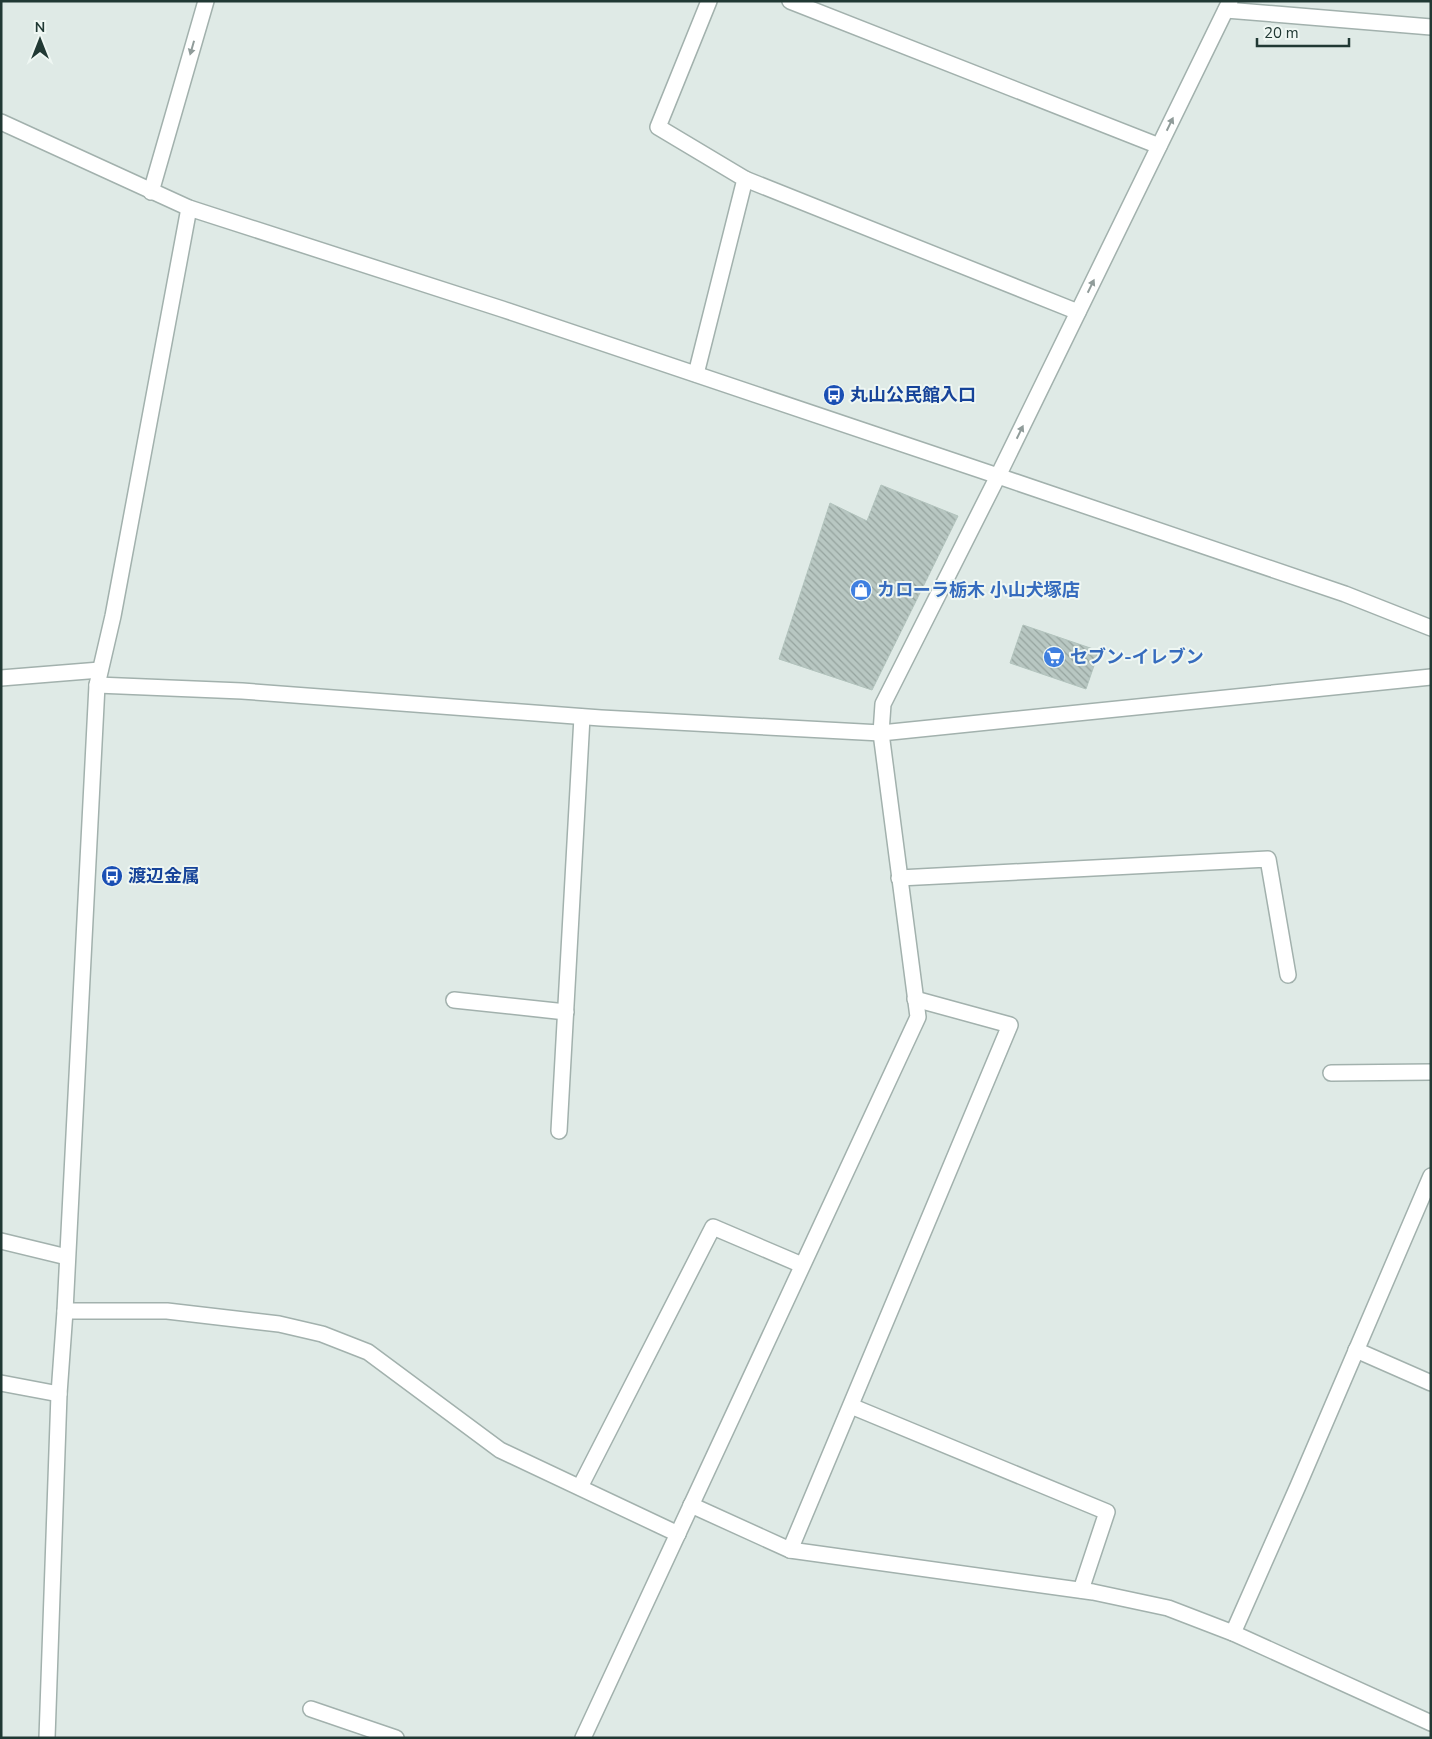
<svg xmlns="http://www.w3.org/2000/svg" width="1432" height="1739" viewBox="0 0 1432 1739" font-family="'Nunito Sans','Noto Sans JP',sans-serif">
  <defs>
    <pattern id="building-back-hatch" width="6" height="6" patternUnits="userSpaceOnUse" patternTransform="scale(1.25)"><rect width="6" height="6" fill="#b8c7c2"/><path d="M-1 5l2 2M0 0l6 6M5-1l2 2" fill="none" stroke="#95a39e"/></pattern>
  </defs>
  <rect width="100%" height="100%" fill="#dfeae6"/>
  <g fill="url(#building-back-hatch)" stroke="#b2c3bd">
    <polygon points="881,485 958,516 872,690 779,659 830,503 867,521"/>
    <polygon points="1023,625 1099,651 1086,689 1010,663"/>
  </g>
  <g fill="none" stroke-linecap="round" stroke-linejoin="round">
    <g stroke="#a2b1ad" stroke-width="18">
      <g id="minor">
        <polyline points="790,1 1159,146"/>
        <polyline points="1226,10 1431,27"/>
        <polyline points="745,179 1078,312"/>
        <polyline points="151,192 206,1"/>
        <polyline points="696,374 745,179 658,127 709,1"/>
        <polyline points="1,678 100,670"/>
        <polyline points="97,685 242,691 601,718 881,733 1431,677"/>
        <polyline points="899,878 1268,859 1288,975"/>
        <polyline points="454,1000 566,1012"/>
        <polyline points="1331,1073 1431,1072"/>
        <polyline points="559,1131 582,717"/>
        <polyline points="1,1241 67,1257"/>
        <polyline points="65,1311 167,1311 279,1324 322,1334 368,1352 500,1450 678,1534"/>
        <polyline points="1356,1350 1431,1383"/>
        <polyline points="851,1406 1107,1512 1081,1590"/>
        <polyline points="580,1487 713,1227 802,1265"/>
        <polyline points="691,1505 790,1550 1093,1592 1168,1608 1233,1633 1431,1723"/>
        <polyline points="790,1550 1010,1025 915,999"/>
        <polyline points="1233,1633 1298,1486 1431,1176"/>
        <polyline points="311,1709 396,1738"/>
        <polyline points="583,1738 918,1017 881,733 883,704 998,476 1230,1"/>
      </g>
    </g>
    <g stroke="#a2b1ad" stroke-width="18">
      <g id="tertiary">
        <polyline points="1,122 189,208 502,309 998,476 1345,594 1431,628"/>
        <polyline points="1,1383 59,1394"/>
        <polyline points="47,1738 59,1394 65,1311 97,685 113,616 189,208"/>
      </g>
    </g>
    <use href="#minor" stroke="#fff" stroke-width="15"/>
    <use href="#tertiary" stroke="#fff" stroke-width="15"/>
  </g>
  <defs><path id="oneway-solid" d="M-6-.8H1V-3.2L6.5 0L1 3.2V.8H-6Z" transform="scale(1.25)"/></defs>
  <g fill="#909c9a">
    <use href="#oneway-solid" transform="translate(192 48) rotate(106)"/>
    <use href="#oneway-solid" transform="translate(1170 124) rotate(-64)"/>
    <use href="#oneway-solid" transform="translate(1091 286) rotate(-64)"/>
    <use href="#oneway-solid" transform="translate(1020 432) rotate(-64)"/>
  </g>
  <defs>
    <g id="bus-disc" transform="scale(1.125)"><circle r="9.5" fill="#1a4fb4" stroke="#eff7f3"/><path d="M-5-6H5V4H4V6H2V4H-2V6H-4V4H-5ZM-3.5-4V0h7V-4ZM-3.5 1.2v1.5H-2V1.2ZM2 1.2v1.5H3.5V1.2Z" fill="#fff"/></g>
    <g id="shop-disc" transform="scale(1.125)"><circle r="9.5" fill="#3f7fe0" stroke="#eff7f3"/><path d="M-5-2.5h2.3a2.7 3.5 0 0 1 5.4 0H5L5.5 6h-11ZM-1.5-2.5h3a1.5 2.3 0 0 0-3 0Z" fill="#fff"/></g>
    <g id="supermarket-disc" transform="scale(1.125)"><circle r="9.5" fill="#3f7fe0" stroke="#eff7f3"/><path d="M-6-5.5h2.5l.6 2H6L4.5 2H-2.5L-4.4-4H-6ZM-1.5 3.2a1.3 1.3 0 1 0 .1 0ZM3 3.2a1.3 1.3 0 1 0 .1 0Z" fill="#fff"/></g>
  </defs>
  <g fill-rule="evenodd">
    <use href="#bus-disc" x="834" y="395"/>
    <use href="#shop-disc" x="861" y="590"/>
    <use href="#supermarket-disc" x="1054" y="657"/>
    <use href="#bus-disc" x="112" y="876"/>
  </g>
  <g text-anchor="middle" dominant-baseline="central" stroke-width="4" stroke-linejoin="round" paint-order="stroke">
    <g font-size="18" font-weight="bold" fill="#164399" stroke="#eff7f3" text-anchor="start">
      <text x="850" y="395">丸山公民館入口</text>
      <text x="128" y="876">渡辺金属</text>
    </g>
    <g font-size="18" font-weight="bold" fill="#366cbe" stroke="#eff7f3" text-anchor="start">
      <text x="877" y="590">カローラ栃木 小山犬塚店</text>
      <text x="1070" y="657">セブン-イレブン</text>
    </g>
  </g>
  <rect width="1432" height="1739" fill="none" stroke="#213934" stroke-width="5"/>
  <g transform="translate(40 40)" stroke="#eff7f3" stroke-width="4" paint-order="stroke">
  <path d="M0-4L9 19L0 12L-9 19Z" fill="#213934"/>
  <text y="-8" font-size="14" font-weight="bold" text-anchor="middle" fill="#213934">N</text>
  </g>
  <path d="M1257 38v8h92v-8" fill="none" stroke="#213934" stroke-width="2.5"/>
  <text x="1264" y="38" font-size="15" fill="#213934" stroke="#eff7f3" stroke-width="4" paint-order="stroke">20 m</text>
</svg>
